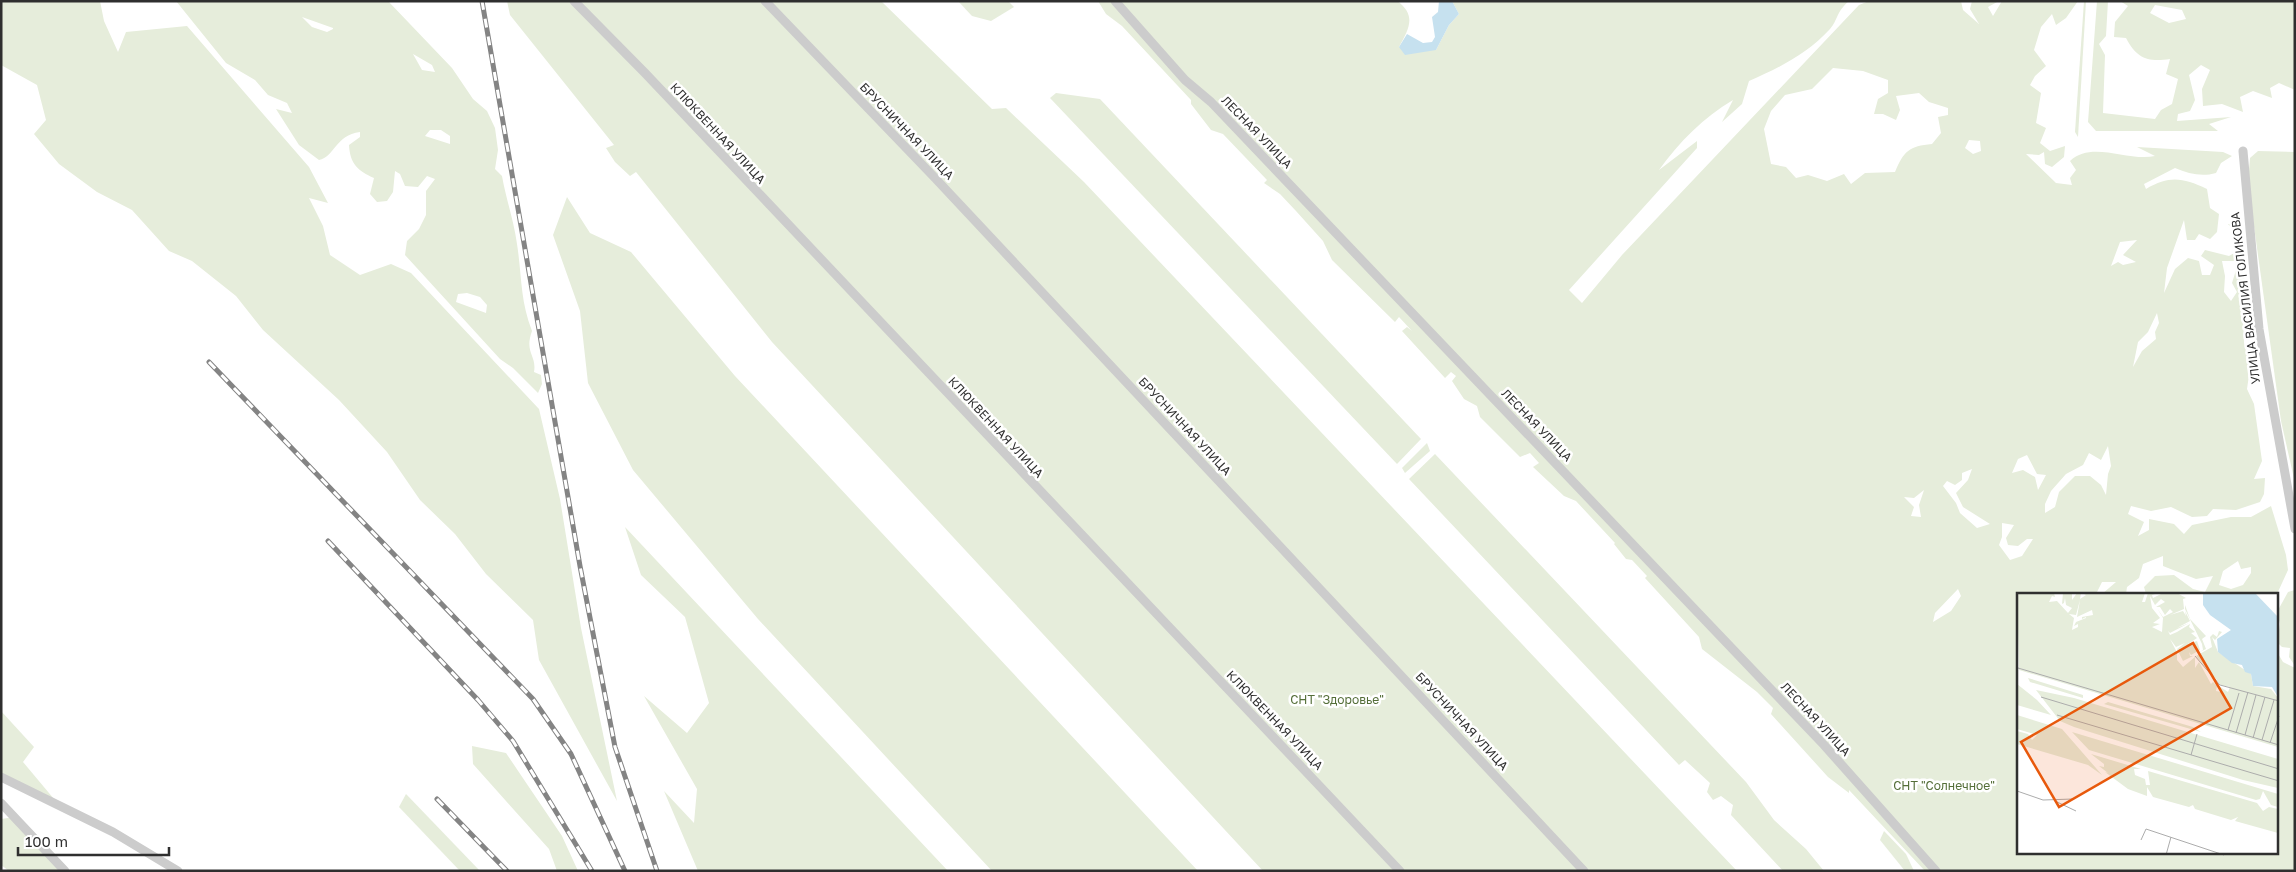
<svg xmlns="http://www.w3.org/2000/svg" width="2296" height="872" viewBox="0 0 2296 872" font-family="'Golos Text',sans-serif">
  <rect width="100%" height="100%" fill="#fff"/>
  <g fill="#e6eddb" fill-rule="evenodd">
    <polygon points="1,1 100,1 104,21 118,52 126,32 187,26 309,167 328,203 309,198 323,226 330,255 360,275 391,264 411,273 539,409 560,499 581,628 617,801 539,660 533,620 486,574 455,534 420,500 387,452 339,400 263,330 236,296 192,261 169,251 132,210 97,192 59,164 34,134 46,120 37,85 1,65"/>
    <path d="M176,1H388L452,68L473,99L487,111L495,128L498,150L495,169L502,176C506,199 514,221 517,244C522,276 520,300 532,331C524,353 537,355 534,372L541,375L542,384L538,393L513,368L500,359L405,255L407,241L419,229L426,215V191L435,179L427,176L418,187L405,186L400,174L395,171L393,192L387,201L377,202L370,194L374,178C358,171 350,164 349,145L360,137V132C335,135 335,157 319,160L299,145L276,109L292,113L287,103L268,95L255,80L226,63ZM302,17L333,28V29L327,32L312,27ZM413,54L432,65L435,72L422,70ZM430,130H441L450,136V144L425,136ZM467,293L480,297L487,305L486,313L456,302L458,294Z"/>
    <polygon points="507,1 881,1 992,109 1006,108 1084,182 1737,871 1263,871 772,342 636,172 630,176 615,162 606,148 614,145 510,15"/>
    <polygon points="958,1 1008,1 1014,7 991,21 972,16"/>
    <path d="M1098,1H1397C1417,15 1409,29 1399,47L1436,50L1449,25L1459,14L1452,1H1849C1836,12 1838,20 1830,29C1807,54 1779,68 1749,81L1742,104L1722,122L1733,100C1704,117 1679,142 1659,170L1697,141V148L1569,290L1582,303L1622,255L1859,5L1869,1H1961L1963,10L1979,24L1970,9L1972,1H1999L1988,7L1993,16L2002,1H2078L2066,18L2056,25L2052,14L2041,27L2034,50L2046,66L2035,76L2030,85L2041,93L2036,123L2046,128L2040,143L2050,151L2065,146L2064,157L2052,167L2045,164L2044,152L2039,155L2026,154L2056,183L2072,185L2070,178L2076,170L2070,161C2092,140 2128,162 2155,156L2137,147L2223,152L2232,156L2221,163L2216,173C2202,177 2189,174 2175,168L2144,184L2146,189C2170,175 2183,178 2207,189L2210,208L2219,214L2217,232L2210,239L2199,234L2195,240H2187L2184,220L2167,268L2164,293L2175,269L2188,258L2199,261L2202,275H2210L2214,265L2201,256L2205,250L2229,256L2236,252L2234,231L2228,224H2235L2241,234L2242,254L2236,261H2222L2225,276L2224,292L2231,301L2237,292L2232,283L2237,267L2244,274L2246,303L2240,309L2243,317L2244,343L2250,368L2247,389L2254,404L2262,461L2254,479L2265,478L2264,494L2260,502L2236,510L2213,509L2207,516L2192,517L2171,507L2151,511L2131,506L2128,514L2144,522L2138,536L2149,530V519L2174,524L2184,534L2192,525L2231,517H2251L2271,506L2286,555L2288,570L2277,594H2146L2144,587L2155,576L2174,575L2193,589L2205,592L2213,576L2196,579L2163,566V556L2143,564L2139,578L2127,587L2126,594H2102L2116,582H2102L2096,594H2018V610L2017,609L2018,853H2277V652L2283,662L2295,668V871H1925L1849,790V793L1828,777L1771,714L1773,708L1757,692L1702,649L1699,637L1645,578L1647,576L1632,560L1626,559L1614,544L1615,543L1576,501L1564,496L1533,467L1539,463L1530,453L1520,457L1480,417L1477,406L1464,399L1452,381L1456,376L1451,372L1445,378L1402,331L1407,327L1412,331L1399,317L1395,322L1332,260L1323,241L1296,211L1280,194L1264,183L1267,180L1223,134L1211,130L1191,104V100L1122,26L1106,14ZM1833,68L1863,71L1888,80V93L1878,99L1874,114H1883L1896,120L1900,110L1896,96L1919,93L1929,102L1948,108V115L1938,117L1941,133L1932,144C1909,146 1904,151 1895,172L1865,173L1851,184L1844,174L1827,181L1808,175L1796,178L1786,167L1771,164L1764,129L1771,111L1785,95L1812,89ZM1969,140L1980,141L1981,151L1973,154L1965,148ZM2137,240L2123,255L2136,262L2123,265L2118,262L2111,266L2120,242ZM2157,313L2159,323L2155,332L2156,339L2142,351L2133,367L2138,342L2148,332ZM2108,446L2111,466L2108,474L2106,495L2101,485L2090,476H2075L2059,492L2055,507L2045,513V504L2051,491L2066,474L2083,465L2089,453L2101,460ZM2027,455L2037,474L2046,475L2038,490L2035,477L2023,470L2012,473L2018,459ZM1972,469L1968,480L1956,493L1963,507L1990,524L1977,528L1960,513L1956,503L1943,486L1947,481L1955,485L1962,480V473ZM1924,490L1919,505L1921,517L1911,516L1914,507L1904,497L1914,498ZM2002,523L2014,525L2006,538L2008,545L2018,546L2027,539H2033L2022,556L2010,560L1999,545L2002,537ZM2238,561L2241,569L2251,567V573L2243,585L2231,589L2219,585L2223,571ZM1958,589L1961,596L1951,611L1933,622L1935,613Z"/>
    <polygon points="2084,1 2086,1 2078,137 2075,132"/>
    <path d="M2097,1H2108L2106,36L2099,44L2105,55L2103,113L2155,119L2161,110L2172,104L2178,79L2166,74L2170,59C2148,62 2137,59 2126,38L2114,37L2115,22L2128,6L2120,1H2295V90L2279,83L2270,88L2272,98L2253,91L2240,97L2243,112L2222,104L2203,106L2202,89L2210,70L2201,65L2189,75L2195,100L2190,111L2178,114L2177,121L2231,117L2209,124L2218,131H2096L2088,122ZM2155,5L2182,10L2186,19L2169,23L2150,13Z"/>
    <polygon points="1056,93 1100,99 1421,439 1397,464 1050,98"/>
    <polygon points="2258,151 2295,152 2295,483 2281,421 2248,183 2250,158"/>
    <polygon points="567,197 590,233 631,252 735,376 1198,871 992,871 758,619 633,470 588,383 580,311 553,235"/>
    <polygon points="1427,443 1430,451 1405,473 1402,468"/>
    <polygon points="1435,454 1746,782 1774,820 1806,849 1824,871 1783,871 1731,815 1733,805 1721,796 1713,800 1707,792 1710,783 1685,760 1679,765 1409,479"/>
    <polygon points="625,527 948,871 698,871 664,791 694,823 697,789 644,696 687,733 709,703 685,617 641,575"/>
    <polygon points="2295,590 2295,666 2289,657 2290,648 2282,647 2277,642 2280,624 2277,612 2288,592"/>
    <polygon points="1,711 34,747 23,762 59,805 1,777"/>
    <polygon points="472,746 506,753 562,836 578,871 557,871 549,849 473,764"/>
    <polygon points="406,794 480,871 460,871 399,807"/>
    <polygon points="15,817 65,871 9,871 1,865 1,819"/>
    <polygon points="1884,831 1906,854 1914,871 1905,871 1880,840"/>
  </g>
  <polygon fill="#c6e1ef" points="1439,1 1452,1 1459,14 1449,25 1436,50 1405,55 1399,47 1407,34 1423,43 1432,42 1435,37 1432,17 1438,12"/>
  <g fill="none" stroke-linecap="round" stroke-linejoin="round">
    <g stroke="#ccc" stroke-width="9">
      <polyline points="574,1 645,73 1400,871"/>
      <polyline points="765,1 935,178 1584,871"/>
      <polyline points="1115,1 1185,80 1211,102 1824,745 1936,871"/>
      <polyline points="2243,151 2259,329 2295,529"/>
      <polyline points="1,777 113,832 178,871"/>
      <polyline points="1,803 65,871"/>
    </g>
    <g stroke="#848484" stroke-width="5">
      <g id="rail">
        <polyline points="482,1 580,566 615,747 657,871"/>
        <polyline points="209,362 533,699 571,754 625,871"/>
        <polyline points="328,541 478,700 513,741 592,871"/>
        <polyline points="437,799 507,871"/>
      </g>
    </g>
    <use href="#rail" stroke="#fff" stroke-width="3" stroke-dasharray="9" stroke-linecap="butt"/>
  </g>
  <g text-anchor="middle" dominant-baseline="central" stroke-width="5" stroke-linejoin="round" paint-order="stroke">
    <g font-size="12" fill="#2f2f2f" stroke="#fff">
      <text transform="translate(907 131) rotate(46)">БРУСНИЧНАЯ УЛИЦА</text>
      <text transform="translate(1257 132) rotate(46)">ЛЕСНАЯ УЛИЦА</text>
      <text transform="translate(718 133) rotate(47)">КЛЮКВЕННАЯ УЛИЦА</text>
      <text transform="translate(2245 298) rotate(-97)">УЛИЦА ВАСИЛИЯ ГОЛИКОВА</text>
      <text transform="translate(1537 425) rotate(46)">ЛЕСНАЯ УЛИЦА</text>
      <text transform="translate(1185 426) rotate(47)">БРУСНИЧНАЯ УЛИЦА</text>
      <text transform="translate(996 427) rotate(47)">КЛЮКВЕННАЯ УЛИЦА</text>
      <text transform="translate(1816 719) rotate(47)">ЛЕСНАЯ УЛИЦА</text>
      <text transform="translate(1275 720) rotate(46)">КЛЮКВЕННАЯ УЛИЦА</text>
      <text transform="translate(1462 721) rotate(47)">БРУСНИЧНАЯ УЛИЦА</text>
    </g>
    <g font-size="12" fill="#546e38" stroke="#fff">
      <text x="1337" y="699">СНТ "Здоровье"</text>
      <text x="1944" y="785">СНТ "Солнечное"</text>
    </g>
  </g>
  <g transform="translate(2017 593)">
    <rect width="261" height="261" fill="#fff"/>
    <path d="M0,0H37L38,4L35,3L32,9L40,8L51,20L55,15L49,12L48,5L47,10L45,11L46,0H55V7L60,0H64L63,6L69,2L65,0H128L125,9H128L131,0H142L135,2L136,5L146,0H160L169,5L166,6L167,16L153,22L166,18L169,23L168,18L173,28L160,35L172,30L153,40L151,38L153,42L160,39L173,31L172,34L178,39L174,40L180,45L171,51L180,48L183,57L174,62L172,59L173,63H176L166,68L160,56L168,50L159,54L153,46L165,69L160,59V67L166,74L178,64V75L182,69L194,91L196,89L200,93L199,98L204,99L202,93L211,99L213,94L204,92L179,63L195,54L193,44L196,41L200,44L202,38L205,39L198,47L195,44L201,59L234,81L236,93L254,96L261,105V154L2,77ZM133,3L138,12L144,6L148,9L139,14H143L148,22L153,16L156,19L146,24L140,15L146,25L145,39L135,34L143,31L136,30L143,25L135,15ZM63,7L60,24L75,17L76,22L65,24V26L69,24V25L59,29L57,33L61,31V34L55,37L57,25L52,21L59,22ZM168,12L173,26L189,43L185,46L189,56L181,60L186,57L185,51L168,16ZM11,85L66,102V105L13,89ZM0,91L20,107L34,122L0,112ZM19,97L57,105L261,166V195L226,187L57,134L43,128ZM91,109L176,134L184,139L87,111ZM0,122L45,136L85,182L71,172L0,151V138L11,141L15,147L20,142L0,136ZM55,139L261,201V214L254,212L246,198L243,206L239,207L72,157ZM74,161L124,176H117L118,182L128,186L129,192H133L131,178L240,210L246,218L252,214L261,216V240L218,228L221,224L214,227L178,216L176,212L172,214L136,204L130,194V203L111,196L88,179L91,180L82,173L87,174V171Z" fill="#e6eddb" fill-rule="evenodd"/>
    <path d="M186,0H238L261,24V104L255,94L236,93L234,81L228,79L225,72L215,70L201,59L200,46L214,37L193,22L186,12Z" fill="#c6e1ef"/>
    <path fill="none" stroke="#acacac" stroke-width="1" d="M178,63L203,92L262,108M1,75L262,152M24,104L262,176M40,122L262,188M211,137L222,100M219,140L231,99M228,142L239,102M236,145L248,104M245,147L257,107M253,150L262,123M174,162L180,141M0,198L26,207L56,206M38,208L59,218M124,247L129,236L207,262M149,262L154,244"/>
    <path fill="#e8590c" fill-opacity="0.15" stroke="#e8590c" stroke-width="2.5" d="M176,50L214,115L42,214L4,149Z"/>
    <rect width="261" height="261" fill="none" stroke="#2f2f2f" stroke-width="2.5"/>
  </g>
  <rect width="2296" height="872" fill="none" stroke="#2f2f2f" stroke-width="5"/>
  <path d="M18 847v8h151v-8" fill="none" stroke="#2f2f2f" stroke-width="2.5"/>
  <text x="25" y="847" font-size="15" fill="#2f2f2f" stroke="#ffffff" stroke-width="4" paint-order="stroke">100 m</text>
</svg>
